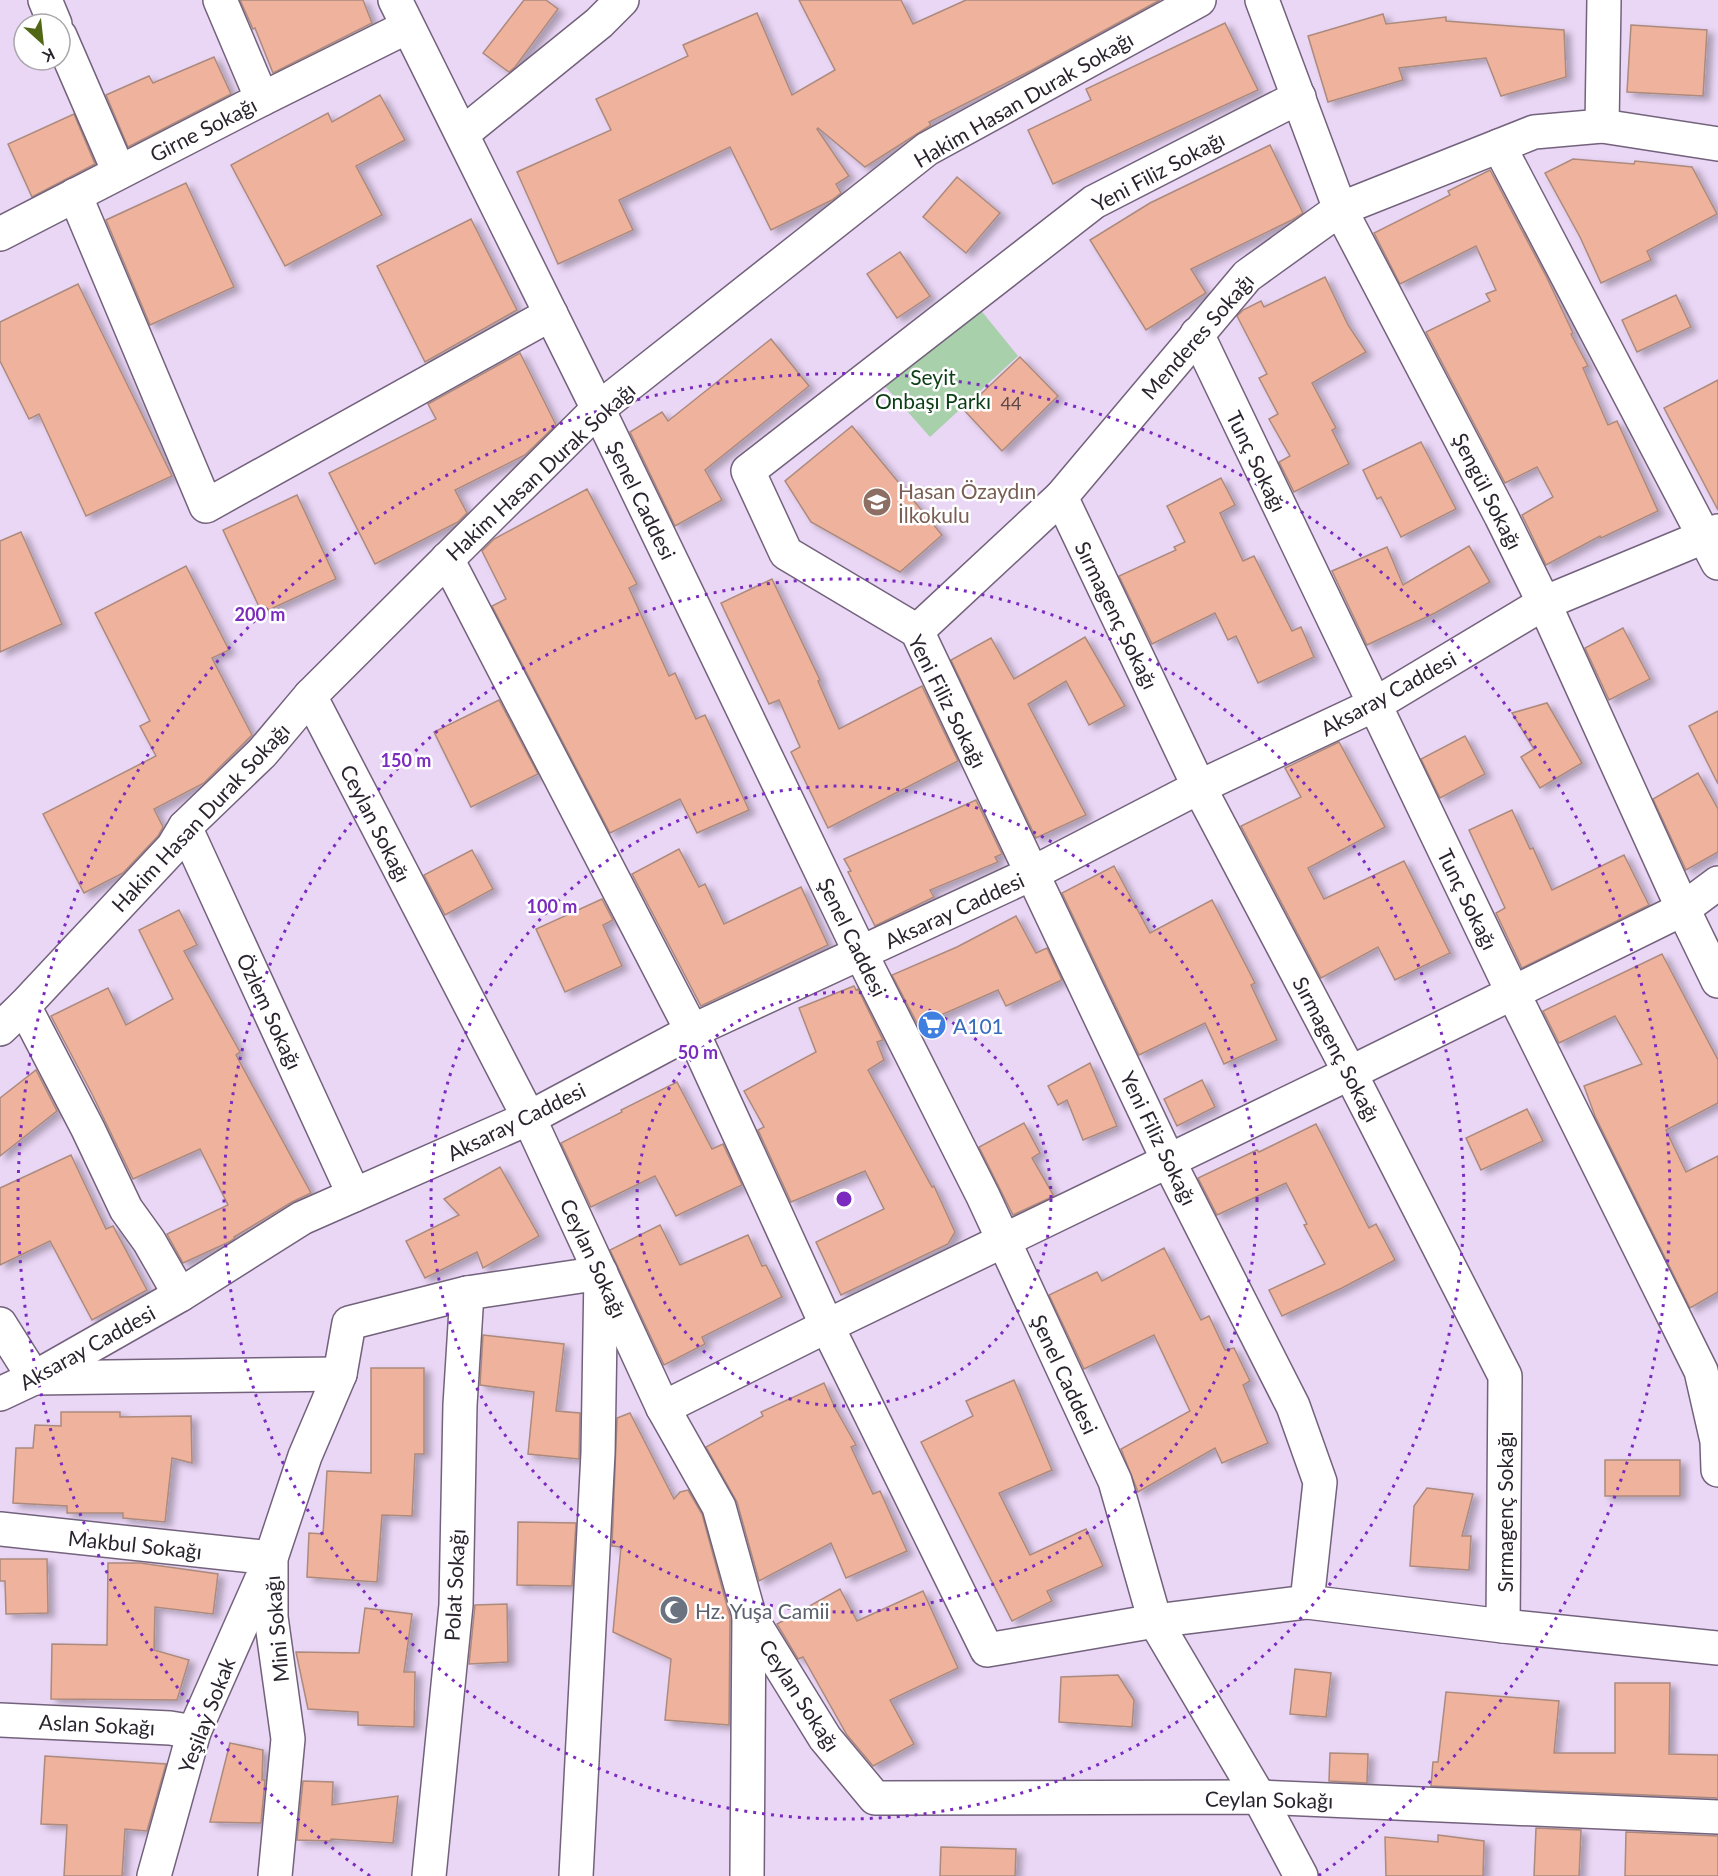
<svg xmlns="http://www.w3.org/2000/svg" width="1718" height="1876" viewBox="0 0 1718 1876" font-family="Lato,sans-serif">
  <defs>
    <filter id="shadow"><feDropShadow dx="6" dy="4" stdDeviation="3" flood-color="#0004"/></filter>
  </defs>
  <rect width="100%" height="100%" fill="#ead6f5"/>
  <polygon fill="#a8d0ab" points="979,308 1018,356 930,437 884,385"/>
  <g fill="#efb39d" stroke="#ac8a7d" stroke-width="1.5" filter="url(#shadow)">
    <polygon points="240,0 363,0 372,23 273,73 255,28 253,29"/>
    <polygon points="524,0 546,0 558,9 515,67 509,72 483,53"/>
    <polygon points="799,0 901,0 913,24 966,0 1160,0 1032,70 929,122 931,125 865,167 818,128 817,129 849,176 836,184 841,193 832,200 771,230 730,147 619,200 633,230 558,264 517,172 611,130 596,99 688,56 683,45 757,13 792,95 835,70"/>
    <polygon points="1383,14 1386,24 1446,17 1446,21 1564,30 1566,77 1501,96 1486,58 1399,68 1403,80 1328,102 1308,36"/>
    <polygon points="1225,23 1258,90 1053,184 1028,130 1091,100 1086,89"/>
    <polygon points="1631,25 1707,30 1703,96 1627,92"/>
    <polygon points="214,57 231,94 128,147 106,95 149,76 153,83"/>
    <polygon points="380,95 405,140 356,166 382,215 285,266 231,165 328,113 332,122"/>
    <polygon points="74,114 95,164 32,197 8,144"/>
    <polygon points="1270,145 1303,213 1292,220 1191,269 1206,293 1146,330 1090,240 1150,203"/>
    <polygon points="1573,159 1634,164 1635,161 1692,167 1717,214 1647,251 1651,260 1601,283 1580,237 1545,173"/>
    <polygon points="1490,170 1547,278 1573,333 1571,334 1588,366 1583,368 1608,425 1617,421 1658,511 1601,538 1600,536 1546,565 1522,515 1553,497 1537,467 1505,483 1426,332 1490,301 1486,294 1496,290 1476,246 1400,284 1374,233 1450,195 1448,191"/>
    <polygon points="957,177 1000,213 966,253 923,217"/>
    <polygon points="186,183 234,287 150,325 106,220"/>
    <polygon points="471,219 517,310 425,362 377,266"/>
    <polygon points="900,252 930,296 897,318 867,274"/>
    <polygon points="1325,277 1348,325 1366,352 1312,383 1336,428 1332,430 1349,464 1294,492 1279,462 1290,456 1269,419 1278,414 1259,378 1267,374 1237,316 1243,310 1261,301 1264,307"/>
    <polygon points="78,284 172,476 86,516 39,414 29,419 0,361 0,322"/>
    <polygon points="1676,295 1691,327 1637,352 1622,320"/>
    <polygon points="771,339 809,386 705,470 722,500 675,526 630,432 662,412 668,421"/>
    <polygon points="520,353 556,425 525,455 455,490 467,513 458,522 375,564 329,473 436,419 428,404"/>
    <polygon points="1020,357 1058,396 1002,451 964,410"/>
    <polygon points="1718,380 1718,510 1664,408"/>
    <polygon points="852,426 942,535 900,572 811,522 785,481"/>
    <polygon points="1421,442 1456,509 1401,537 1381,497 1377,499 1363,470"/>
    <polygon points="1221,478 1235,505 1220,513 1243,561 1254,556 1292,631 1301,627 1314,657 1258,683 1236,636 1228,640 1215,613 1152,644 1119,576 1176,550 1174,547 1185,542 1167,506"/>
    <polygon points="587,489 637,584 629,588 669,676 675,673 696,719 705,715 749,810 697,833 680,799 610,833 492,606 506,599 482,551 494,539"/>
    <polygon points="297,495 336,579 262,613 223,530"/>
    <polygon points="21,532 62,624 0,652 0,541"/>
    <polygon points="1469,546 1490,582 1435,613 1367,645 1332,571 1387,547 1403,585"/>
    <polygon points="186,566 229,650 212,658 252,735 204,783 154,809 163,827 158,836 123,873 84,893 43,814 156,756 140,726 150,721 95,613"/>
    <polygon points="772,579 820,680 818,681 839,729 922,686 958,761 828,828 791,752 800,747 779,700 769,704 721,603"/>
    <polygon points="1623,628 1650,679 1609,700 1585,648"/>
    <polygon points="1085,637 1125,706 1089,725 1066,681 1028,704 1086,815 1036,838 951,660 991,638 1014,679"/>
    <polygon points="499,700 538,774 471,807 434,732"/>
    <polygon points="1547,703 1582,763 1540,788 1521,757 1534,749 1512,713"/>
    <polygon points="1718,711 1718,784 1689,726"/>
    <polygon points="1465,736 1485,774 1440,798 1421,759"/>
    <polygon points="1339,742 1385,827 1308,868 1324,899 1404,861 1450,953 1395,980 1378,947 1321,978 1241,826 1301,797 1285,768"/>
    <polygon points="1698,773 1718,809 1718,852 1686,870 1653,799"/>
    <polygon points="976,800 1002,854 995,857 998,862 930,890 934,897 875,926 848,872 851,871 844,859"/>
    <polygon points="1512,810 1530,849 1533,848 1552,890 1624,855 1649,905 1522,968 1496,913 1505,908 1469,830"/>
    <polygon points="679,849 699,887 705,884 724,924 801,887 828,945 701,1006 632,874"/>
    <polygon points="472,850 493,889 445,915 424,875"/>
    <polygon points="1114,866 1150,933 1212,900 1255,983 1251,985 1277,1040 1224,1064 1205,1023 1139,1055 1062,893"/>
    <polygon points="602,899 613,920 603,925 622,966 565,992 536,929"/>
    <polygon points="179,910 197,945 184,951 240,1052 236,1055 311,1193 292,1202 234,1237 235,1238 229,1242 183,1263 167,1234 228,1205 200,1149 133,1179 92,1094 51,1016 108,988 126,1025 173,999 139,930"/>
    <polygon points="1016,916 1036,953 1047,948 1062,980 1006,1006 998,990 918,1025 892,975 957,947"/>
    <polygon points="1662,954 1718,1060 1718,1103 1666,1130 1686,1172 1718,1156 1718,1292 1690,1308 1595,1116 1584,1086 1642,1064 1615,1016 1559,1043 1543,1011"/>
    <polygon points="854,986 856,990 858,989 883,1040 877,1042 884,1060 868,1070 932,1187 934,1186 955,1232 948,1244 841,1295 816,1242 884,1209 865,1171 791,1202 758,1130 764,1127 744,1091 816,1052 799,1008"/>
    <polygon points="1090,1063 1117,1126 1083,1140 1067,1100 1058,1105 1048,1086"/>
    <polygon points="36,1070 57,1111 0,1156 0,1098"/>
    <polygon points="1202,1080 1215,1107 1177,1126 1164,1099"/>
    <polygon points="677,1082 712,1149 723,1144 742,1185 676,1216 655,1176 591,1207 561,1143 622,1112 621,1110"/>
    <polygon points="1527,1109 1543,1141 1481,1170 1466,1138"/>
    <polygon points="1024,1123 1040,1153 1032,1158 1054,1196 1013,1215 979,1147"/>
    <polygon points="1316,1124 1369,1228 1376,1224 1395,1260 1342,1288 1282,1316 1269,1290 1325,1264 1304,1225 1307,1224 1286,1183 1217,1215 1198,1178 1257,1150 1259,1152"/>
    <polygon points="71,1155 106,1229 113,1226 147,1290 92,1320 50,1241 0,1265 0,1188"/>
    <polygon points="500,1167 539,1236 483,1268 477,1252 425,1278 406,1241 459,1215 444,1199"/>
    <polygon points="660,1225 680,1265 748,1235 762,1266 766,1265 782,1297 702,1337 705,1344 664,1365 610,1250"/>
    <polygon points="1164,1248 1201,1320 1209,1316 1225,1350 1234,1348 1250,1381 1243,1385 1268,1443 1222,1463 1215,1448 1138,1492 1121,1449 1190,1411 1154,1335 1084,1369 1049,1295 1097,1272 1102,1281"/>
    <polygon points="483,1335 564,1344 556,1411 580,1413 579,1459 528,1454 534,1392 480,1385"/>
    <polygon points="371,1368 424,1368 424,1454 415,1454 412,1516 382,1515 377,1582 307,1577 309,1533 323,1534 327,1471 371,1473"/>
    <polygon points="1014,1380 1052,1470 999,1493 1030,1555 1086,1529 1103,1566 1047,1591 1052,1601 1012,1621 921,1442 973,1416 966,1401"/>
    <polygon points="824,1383 835,1408 856,1445 851,1447 873,1494 880,1491 907,1551 846,1578 831,1543 759,1581 737,1502 706,1447 763,1416 761,1412"/>
    <polygon points="61,1412 120,1412 120,1417 191,1416 192,1463 172,1458 165,1522 123,1518 123,1513 67,1513 67,1506 13,1503 16,1448 33,1448 35,1425 61,1426"/>
    <polygon points="630,1413 674,1499 680,1492 688,1490 702,1514 730,1617 729,1725 665,1720 671,1659 613,1632 621,1547 612,1546 617,1418"/>
    <rect x="1605" y="1460" width="75" height="36"/>
    <polygon points="1427,1488 1473,1494 1462,1536 1471,1536 1469,1570 1410,1566 1414,1506"/>
    <polygon points="518,1522 576,1523 572,1586 517,1585"/>
    <polygon points="0,1559 47,1559 48,1613 6,1614 5,1581 0,1581"/>
    <polygon points="108,1563 140,1563 218,1574 213,1614 155,1607 154,1650 189,1660 177,1700 51,1699 52,1644 107,1645"/>
    <polygon points="840,1589 857,1621 923,1591 958,1668 890,1700 914,1744 873,1766 847,1735 803,1657 798,1659 777,1624"/>
    <polygon points="507,1604 508,1662 469,1664 475,1605"/>
    <polygon points="365,1608 412,1614 404,1672 415,1672 414,1727 358,1725 358,1712 308,1709 296,1652 359,1653"/>
    <polygon points="1295,1669 1331,1673 1326,1717 1290,1714"/>
    <polygon points="1118,1675 1134,1700 1132,1727 1059,1722 1061,1677"/>
    <polygon points="1615,1683 1670,1683 1669,1754 1718,1755 1718,1798 1431,1786 1433,1762 1438,1762 1446,1692 1559,1701 1554,1753 1615,1753"/>
    <polygon points="230,1743 263,1750 262,1780 265,1780 261,1823 210,1822"/>
    <polygon points="1330,1753 1368,1754 1367,1783 1329,1781"/>
    <polygon points="45,1756 166,1764 147,1831 125,1829 122,1876 64,1876 67,1825 41,1824"/>
    <polygon points="303,1781 333,1782 332,1805 398,1796 393,1843 331,1839 331,1841 297,1840"/>
    <polygon points="1536,1828 1581,1830 1579,1876 1534,1876"/>
    <polygon points="1626,1832 1718,1836 1718,1876 1625,1876"/>
    <polygon points="1438,1835 1484,1841 1483,1876 1386,1876 1385,1837 1438,1842"/>
    <polygon points="941,1847 1016,1849 1015,1876 940,1876"/>
  </g>
  <g fill="none" stroke-linecap="round" stroke-linejoin="round">
    <g stroke="#73627c" stroke-width="36">
      <g id="minor">
        <polyline points="45,0 55,24"/>
        <polyline points="220,0 262,99"/>
        <polyline points="395,0 598,409 861,954 983,1196 1115,1481 1155,1621 1259,1797 1301,1876"/>
        <polyline points="1262,0 1340,209 1501,516 1544,603 1683,909 1718,981"/>
        <polyline points="60,36 119,172"/>
        <polyline points="1299,97 1094,202 748,471 786,553 917,631 1169,1162 1293,1406 1320,1482 1307,1602"/>
        <polyline points="1602,126 1604,0"/>
        <polyline points="462,134 599,23 622,0"/>
        <polyline points="1499,146 1718,563"/>
        <polyline points="75,195 206,506 551,314"/>
        <polyline points="0,234 262,99 407,27"/>
        <polyline points="1197,334 1513,993 1701,1371 1717,1441 1718,1470"/>
        <polyline points="1061,497 1199,787 1350,1073 1505,1376 1503,1626"/>
        <polyline points="447,559 692,1031 827,1326 987,1650 1155,1621 1307,1602 1503,1626 1718,1648"/>
        <polyline points="917,631 1061,497 1247,276 1340,209 1534,132 1602,126 1718,144"/>
        <polyline points="310,696 529,1118 663,1408 719,1507 749,1615 825,1738 875,1798 1259,1797 1718,1817"/>
        <polyline points="185,827 354,1195"/>
        <polyline points="24,1006 88,1129 126,1209 149,1241 180,1295"/>
        <polyline points="0,1029 24,1006 173,847 185,827 262,753 310,696 598,409 927,149 1199,0"/>
        <polyline points="0,1324 34,1378 340,1374"/>
        <polyline points="0,1394 34,1378 180,1295 302,1218 529,1118 692,1031 1033,873 1199,787 1374,705 1544,603 1718,531"/>
        <polyline points="663,1408 827,1326 1350,1073 1683,909 1718,883"/>
        <polyline points="0,1529 271,1558 194,1732 154,1876"/>
        <polyline points="0,1720 170,1728 194,1732"/>
        <polyline points="275,1876 288,1739 271,1617 271,1558 305,1456 340,1374 349,1323 467,1293 601,1273 598,1453 576,1876"/>
        <polyline points="429,1876 456,1605 460,1405 467,1293"/>
        <polyline points="747,1876 749,1615"/>
      </g>
    </g>
    <use href="#minor" stroke="#fff" stroke-width="33"/>
  </g>
  <g fill="none" stroke="#7b2cbf" stroke-width="3" stroke-dasharray="3 6">
    <circle cx="844" cy="1199" r="207"/>
    <circle cx="844" cy="1199" r="413"/>
    <circle cx="844" cy="1199" r="620"/>
    <path d="M370 1876A826 826 0 1 1 1318 1876"/>
  </g>
  <defs>
    <g id="school-disc" transform="scale(1.5)"><circle r="9.5" fill="#8d6e63" stroke="#fff"/><path d="M0-5L7-2L0 1L-7-2ZM-4 1L0 2.5L4 1V4Q0 6-4 4Z" fill="#fff"/></g>
    <g id="supermarket-disc" transform="scale(1.5)"><circle r="9.5" fill="#3f7fe0" stroke="#fff"/><path d="M-6-5.5h2.5l.6 2H6L4.5 2H-2.5L-4.4-4H-6ZM-1.5 3.2a1.3 1.3 0 1 0 .1 0ZM3 3.2a1.3 1.3 0 1 0 .1 0Z" fill="#fff"/></g>
    <g id="mosque-disc" transform="scale(1.5)"><circle r="9.5" fill="#6b7280" stroke="#fff"/><path d="M3.5-4.9A6 6 0 1 0 3.5 4.9A5 5 0 1 1 3.5-4.9Z" fill="#fff"/></g>
  </defs>
  <g fill-rule="evenodd">
    <use href="#school-disc" x="877" y="502"/>
    <use href="#supermarket-disc" x="932" y="1025"/>
    <use href="#mosque-disc" x="674" y="1610"/>
  </g>
  <g text-anchor="middle" dominant-baseline="central" stroke-width="5" stroke-linejoin="round" paint-order="stroke">
    <g font-size="18" fill="#5c484a">
      <text x="1011" y="403">44</text>
    </g>
    <g font-size="21" fill="#2b242f" stroke="#fff">
      <text transform="translate(1023 99) rotate(-30)">Hakim Hasan Durak Sokağı</text>
      <text transform="translate(203 129) rotate(-27)">Girne Sokağı</text>
      <text transform="translate(1158 171) rotate(-28)">Yeni Filiz Sokağı</text>
      <text transform="translate(1197 336) rotate(-49)">Menderes Sokağı</text>
      <text transform="translate(1257 461) rotate(64)">Tunç Sokağı</text>
      <text transform="translate(540 471) rotate(-43)">Hakim Hasan Durak Sokağı</text>
      <text transform="translate(1488 491) rotate(63)">Şengül Sokağı</text>
      <text transform="translate(642 500) rotate(64)">Şenel Caddesi</text>
      <text transform="translate(1117 615) rotate(64)">Sırmagenç Sokağı</text>
      <text transform="translate(1388 693) rotate(-29)">Aksaray Caddesi</text>
      <text transform="translate(948 701) rotate(63)">Yeni Filiz Sokağı</text>
      <text transform="translate(200 817) rotate(-47)">Hakim Hasan Durak Sokağı</text>
      <text transform="translate(376 823) rotate(63)">Ceylan Sokağı</text>
      <text transform="translate(1468 899) rotate(64)">Tunç Sokağı</text>
      <text transform="translate(954 910) rotate(-25)">Aksaray Caddesi</text>
      <text transform="translate(853 937) rotate(64)">Şenel Caddesi</text>
      <text transform="translate(270 1011) rotate(65)">Özlem Sokağı</text>
      <text transform="translate(1337 1049) rotate(62)">Sırmagenç Sokağı</text>
      <text transform="translate(516 1121) rotate(-26)">Aksaray Caddesi</text>
      <text transform="translate(1159 1138) rotate(64)">Yeni Filiz Sokağı</text>
      <text transform="translate(594 1258) rotate(65)">Ceylan Sokağı</text>
      <text transform="translate(87 1347) rotate(-29)">Aksaray Caddesi</text>
      <text transform="translate(1065 1374) rotate(65)">Şenel Caddesi</text>
      <text transform="translate(1504 1512) rotate(-90)">Sırmagenç Sokağı</text>
      <text transform="translate(135 1544) rotate(6)">Makbul Sokağı</text>
      <text transform="translate(454 1585) rotate(-87)">Polat Sokağı</text>
      <text transform="translate(276 1629) rotate(-95)">Mini Sokağı</text>
      <text transform="translate(800 1695) rotate(57)">Ceylan Sokağı</text>
      <text transform="translate(206 1715) rotate(-69)">Yeşilay Sokak</text>
      <text transform="translate(97 1724) rotate(3)">Aslan Sokağı</text>
      <text transform="translate(1269 1799) rotate(1)">Ceylan Sokağı</text>
    </g>
    <g font-size="21" fill="#0b3e15" stroke="#fff">
      <text x="933" y="376">Seyit<tspan x="933" dy="24">Onbaşı Parkı</tspan></text>
    </g>
    <g font-size="21" fill="#785e54" stroke="#fff" text-anchor="start">
      <text x="898" y="490">Hasan Özaydın<tspan x="898" dy="24">İlkokulu</tspan></text>
    </g>
    <g font-size="21" fill="#366cbe" stroke="#fff" text-anchor="start">
      <text x="953" y="1025">A101</text>
    </g>
    <g font-size="21" fill="#5b616d" stroke="#fff" text-anchor="start">
      <text x="695" y="1610">Hz. Yuşa Camii</text>
    </g>
  </g>
  <circle cx="844" cy="1199" r="9" fill="#7b2cbf" stroke="#fff" stroke-width="3"/>
  <g font-size="18" text-anchor="middle" font-weight="bold" fill="#7b2cbf" stroke="#fff" stroke-width="5" stroke-linejoin="round" paint-order="stroke">
    <text x="260" y="621">200 m</text>
    <text x="406" y="767">150 m</text>
    <text x="552" y="913">100 m</text>
    <text x="698" y="1059">50 m</text>
  </g>
  <g transform="translate(42 42) rotate(153)"><circle r="28" fill="#ffffff" stroke="#aaa7ac" stroke-width="1.5"/>
  <path d="M0-4.5L10 22L0 15L-10 22Z" fill="#516716"/>
  <text y="-9" font-size="16" font-weight="bold" text-anchor="middle" fill="#2b242f">K</text>
  </g>
</svg>
